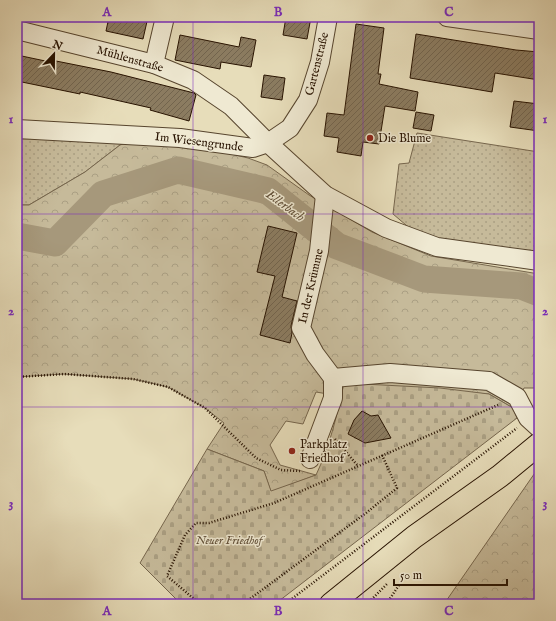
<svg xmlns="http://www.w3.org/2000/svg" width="556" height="621" viewBox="0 0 556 621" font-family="'IM FELL English',serif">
  <defs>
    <pattern id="green-dots" width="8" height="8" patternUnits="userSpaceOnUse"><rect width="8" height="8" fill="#c6ba9a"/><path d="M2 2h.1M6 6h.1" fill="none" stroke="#aa9f83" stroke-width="1.8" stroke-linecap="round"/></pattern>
    <pattern id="forest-crowns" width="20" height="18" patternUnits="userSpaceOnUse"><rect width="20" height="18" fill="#c6ba9a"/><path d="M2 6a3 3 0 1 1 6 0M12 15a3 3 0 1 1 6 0" fill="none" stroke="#aa9f83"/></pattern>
    <pattern id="cemetery-stones" width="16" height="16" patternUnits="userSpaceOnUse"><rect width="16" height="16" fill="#c6ba9a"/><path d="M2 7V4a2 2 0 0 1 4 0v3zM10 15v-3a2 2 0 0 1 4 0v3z" fill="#aa9f83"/></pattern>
    <pattern id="building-hatch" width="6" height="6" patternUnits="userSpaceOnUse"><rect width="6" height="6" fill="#8b7c61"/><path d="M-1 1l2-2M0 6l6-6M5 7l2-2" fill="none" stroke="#72644e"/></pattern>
  </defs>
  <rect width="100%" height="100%" fill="#e7ddba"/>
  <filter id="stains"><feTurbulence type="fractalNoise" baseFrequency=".005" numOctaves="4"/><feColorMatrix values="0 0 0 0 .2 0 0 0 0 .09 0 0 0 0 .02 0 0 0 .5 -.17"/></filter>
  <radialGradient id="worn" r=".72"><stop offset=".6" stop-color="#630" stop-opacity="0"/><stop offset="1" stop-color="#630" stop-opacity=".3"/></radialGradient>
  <g fill="url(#green-dots)" stroke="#76664d">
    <polygon points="417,133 539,152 539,252 445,240 413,231 393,214 399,164 409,163"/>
    <polygon points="137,135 120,145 85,172 29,205 17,205 17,139"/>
  </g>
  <g fill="url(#forest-crowns)" stroke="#76664d">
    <polygon points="146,137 214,150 248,158 267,165 309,195 372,232 431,256 539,274 539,388 524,388 513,408 489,394 344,383 328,394 316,392 303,424 286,421 270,445 280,465 316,475 271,492 264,471 207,449 224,423 205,408 168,387 133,379 64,374 17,377 17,205 29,205 85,172 120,145"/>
    <polygon points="539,467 539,604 444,604"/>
  </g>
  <path fill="url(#cemetery-stones)" stroke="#76664d" d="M344,383L440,388L489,394L513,408L517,418L275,604H181L140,563L207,449L264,471L271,491L316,475C330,446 337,415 344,383Z"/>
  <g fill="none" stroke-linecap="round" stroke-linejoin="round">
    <polyline stroke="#a6987b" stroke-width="27" points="17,236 55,243 103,194 178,170 268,191 337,246 424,279 521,286 539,293"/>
  </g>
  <g fill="url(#building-hatch)" stroke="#271200">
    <polygon points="109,17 148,17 143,39 106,31"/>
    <polygon points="286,17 311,17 307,39 283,35"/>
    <polygon points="356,24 384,28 378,74 381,74 379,84 418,92 415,111 385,106 379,144 363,142 361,156 337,152 339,138 324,136 327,113 344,115"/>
    <polygon points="416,34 516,50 539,52 539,80 495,73 492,92 410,78"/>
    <polygon points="180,35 239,47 241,37 256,40 251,67 221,62 220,69 175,60"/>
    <polygon points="17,55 50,62 51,60 111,72 194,93 196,95 189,121 150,110 151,108 80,92 80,94 17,81"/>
    <polygon points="264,75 285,78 282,100 261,97"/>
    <polygon points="514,101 539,104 539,131 510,127"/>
    <polygon points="416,112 434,115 431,131 413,128"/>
    <polygon points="268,226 297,233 282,297 297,301 291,326 292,333 290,343 260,335 275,276 257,272"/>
    <polygon points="362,411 371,416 378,415 391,438 365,443 348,434 354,420"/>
  </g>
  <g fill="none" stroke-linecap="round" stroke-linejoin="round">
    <g stroke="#57452e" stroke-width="20">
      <g id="minor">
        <polyline points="447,17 539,30"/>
        <polyline points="17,30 154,64 193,80 231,106 268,143 290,128 308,100 320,62 328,17"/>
        <polyline points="154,64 165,17"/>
        <polyline points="17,129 180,138 253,148 268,143 325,195 386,228 437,247 539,261"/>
        <polyline points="333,378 390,373 489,381 517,397 528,418 539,428"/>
        <polyline points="310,459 333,398 333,378 315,354 301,328 319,251 325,195"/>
      </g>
    </g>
    <g stroke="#271200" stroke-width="24">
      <polyline id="major" points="331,604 414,537 500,476 539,444"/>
    </g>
    <g stroke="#271200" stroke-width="2.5" stroke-dasharray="1 2" stroke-linecap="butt">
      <polyline points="17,377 64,374 133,379 168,387 205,408 256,458 281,470 300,471"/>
      <polyline points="335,439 358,466"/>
      <polyline points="200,604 167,576 185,535 196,523 209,523 274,503 498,405"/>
      <polyline points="243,604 366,513 397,488 382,455"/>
      <polyline points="285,604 517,428"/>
      <polyline points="367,604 388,583"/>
      <polyline points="390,604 389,600 399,585"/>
    </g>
    <use href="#minor" stroke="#efe9d2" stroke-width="18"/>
    <use href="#major" stroke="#e7ddba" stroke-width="22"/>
  </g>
  <path fill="none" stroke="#7b2cbf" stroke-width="1" stroke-opacity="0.55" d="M193,17V604M363,17V604M17,214H539M17,407H539"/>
  <g fill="#8f2418" stroke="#efe9d2" stroke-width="1.5">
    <circle cx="370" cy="138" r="4"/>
    <circle cx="292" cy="451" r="4"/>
  </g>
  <g text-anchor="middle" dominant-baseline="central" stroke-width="3" stroke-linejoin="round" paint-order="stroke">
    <g font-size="12" fill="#271200" stroke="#efe9d2">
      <text transform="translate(130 59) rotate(16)">Mühlenstraße</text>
      <text transform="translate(317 64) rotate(-76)">Gartenstraße</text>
      <text transform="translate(199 142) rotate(7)">Im Wiesengrunde</text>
      <text transform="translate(311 286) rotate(-77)">In der Krümme</text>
    </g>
    <g font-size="12" fill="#271200" stroke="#efe9d2" text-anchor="start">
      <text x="378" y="138">Die Blume</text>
      <text x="300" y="444">Parkplatz<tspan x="300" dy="14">Friedhof</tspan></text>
    </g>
    <g font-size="12" font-style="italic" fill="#5f4d36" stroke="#efe9d2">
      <text x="229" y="540">Neuer Friedhof</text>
    </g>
    <g font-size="13" font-style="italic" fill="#604e37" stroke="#efe9d2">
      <text transform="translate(285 206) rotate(36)">Ellerbach</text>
    </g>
  </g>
  <rect width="556" height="621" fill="none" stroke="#e7ddba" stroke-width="44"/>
  <g transform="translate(54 54) rotate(22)" stroke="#efe9d2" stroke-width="3" paint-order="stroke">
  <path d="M0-3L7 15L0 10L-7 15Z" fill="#271200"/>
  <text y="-6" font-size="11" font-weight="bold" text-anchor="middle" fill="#271200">N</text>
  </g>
  <path d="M394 579v6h113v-6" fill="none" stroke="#271200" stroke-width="2"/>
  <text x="400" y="579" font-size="12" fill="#271200" stroke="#efe9d2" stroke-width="3" paint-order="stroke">50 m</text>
  <rect x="22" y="22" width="512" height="577" fill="none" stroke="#7b2cbf" stroke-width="1.5"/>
  <g font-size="13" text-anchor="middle" font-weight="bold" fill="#7b2cbf">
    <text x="107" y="16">A</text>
    <text x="278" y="16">B</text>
    <text x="449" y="16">C</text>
    <text x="11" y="123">1</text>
    <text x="545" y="123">1</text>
    <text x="11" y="315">2</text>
    <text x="545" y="315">2</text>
    <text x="11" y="507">3</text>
    <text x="545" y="507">3</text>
    <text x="107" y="615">A</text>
    <text x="278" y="615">B</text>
    <text x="449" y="615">C</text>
  </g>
  <rect width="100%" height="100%" filter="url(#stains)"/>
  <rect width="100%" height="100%" fill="url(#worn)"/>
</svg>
